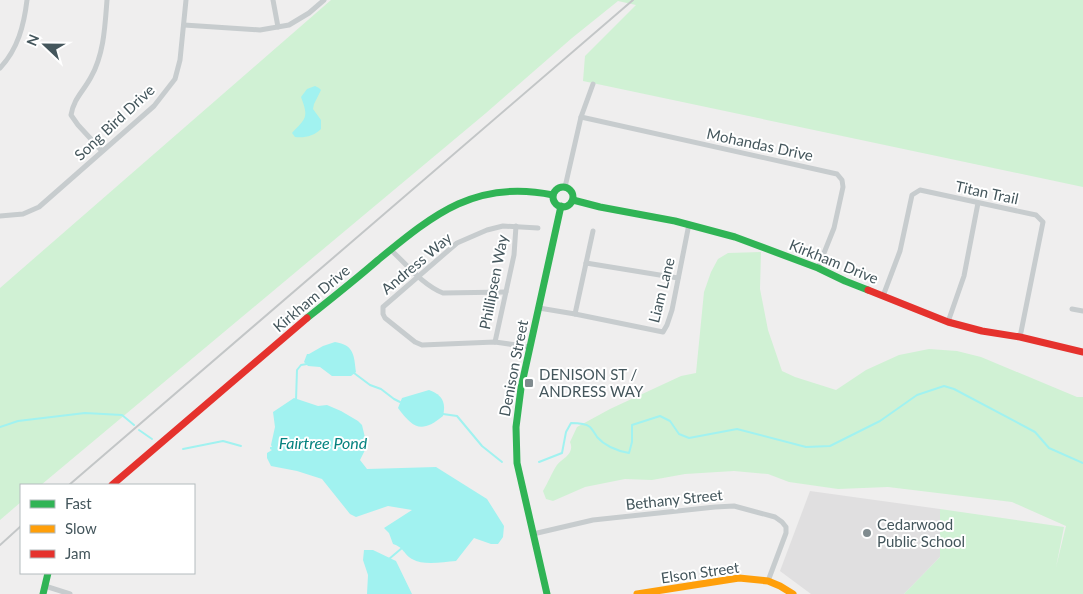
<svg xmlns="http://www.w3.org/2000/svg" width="1083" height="594" viewBox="0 0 1083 594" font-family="Lato,sans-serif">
  <rect width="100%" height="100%" fill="#efeeee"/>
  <polygon fill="#e0dfe0" points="810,491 940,509 940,557 904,594 811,594 780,571"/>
  <g fill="#d0f1d4">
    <polygon points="331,0 1083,0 1083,187 583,81 585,56 636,5 618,1 572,38 486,113 41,485 21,485 21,502 0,520 0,288"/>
    <path d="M761,252L760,289L768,330L782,371L795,377L836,390L866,370L899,355L929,349L957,351L981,357L1077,397H1083V594H904L940,557V509L1064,527L1056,567L1066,526L1012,502L888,487L838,489L789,482L768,474L734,471L685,474L652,480L625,479L585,487L553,501L546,499L543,491C548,483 552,472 557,465C563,458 575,454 570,442L577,427L610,409L681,376L696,373L704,292L711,272L718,259L728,253Z"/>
  </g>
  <g fill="#a1f2f0">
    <path d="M315,86L319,88L321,90L314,104L313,109L321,120V129C314,136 305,138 295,137L292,133C306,118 309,118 301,97L307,89Z"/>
    <path d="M335,342C354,345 354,355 356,372L351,376H332L320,367L308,366L304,362L307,354H309L323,346Z"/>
    <path d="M429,390C443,395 446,403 443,416C421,434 413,428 398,408L402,398Z"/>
    <path d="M294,398L318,406L327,405L341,411L358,421L362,425L367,446L360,460L367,469L436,467L487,499L504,526L503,537L498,544H491L474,538L456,561C442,562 424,566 412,559C403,554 405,548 393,544L389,533L384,528L412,510L388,506L356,517L350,514L322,479L297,471L271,466L267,458V453L272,450L270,449V447H272L271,445L275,427L273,412Z"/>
    <polygon points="364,550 373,550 396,561 412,594 367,594 368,575 363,560"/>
  </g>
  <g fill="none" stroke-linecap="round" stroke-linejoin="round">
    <g stroke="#a1f2f0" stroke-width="2">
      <polyline points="354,373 370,385 381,389 394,399 400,402"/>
      <polyline points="296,400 297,370 301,365 307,364"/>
      <polyline points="443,414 457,416 482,446 502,462"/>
      <polyline points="0,427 18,421 85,413 122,415 134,425"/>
      <polyline points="139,430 152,439"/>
      <polyline points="183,449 223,441 241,446"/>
      <path d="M539,462L562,453L566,432L571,423C577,423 585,423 590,427C593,430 595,434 597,437C605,446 618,451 629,453L632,442V425L660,416L670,421L679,434L689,438L737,429L806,447L830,446L880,421L917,395L944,386L954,389L1035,432L1049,448L1083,463"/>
      <polyline points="389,559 402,548"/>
    </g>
    <g stroke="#c7ccce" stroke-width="5">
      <polyline points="273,0 278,27"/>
      <polyline points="184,25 260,30 289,25 309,13 324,0"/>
      <path d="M0,68C18,49 24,25 27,0"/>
      <polyline points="581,117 837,174 842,180 843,187 834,228 818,268"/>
      <path d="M102,151L78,125L71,115C74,98 83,92 91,77C104,54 105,26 107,0"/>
      <polyline points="565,187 581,117 593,84"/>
      <polyline points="0,216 23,214 39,207 154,106 175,79 180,60 186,0"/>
      <path d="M391,250C407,265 423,285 443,293L506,292"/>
      <polyline points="586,263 678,278"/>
      <polyline points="883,296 900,251 912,195 920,190 1036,215 1043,222 1020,337"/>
      <polyline points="539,308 575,314 663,332 667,325 672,310 689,224"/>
      <polyline points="1072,309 1083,311"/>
      <polyline points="575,314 593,231"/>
      <polyline points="948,322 964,276 978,203"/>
      <polyline points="495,342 514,255 516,226"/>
      <polyline points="530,347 495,342 422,345 415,342 385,318 383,314 383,307 457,243 487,230 503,226 538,228"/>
      <polyline points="533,534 593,520 715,507 734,506 775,517 782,522 786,527 786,533 768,581"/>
      <polyline points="45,586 70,594"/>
    </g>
    <g stroke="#30b455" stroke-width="7">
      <circle cx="563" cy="197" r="10"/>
      <polyline points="573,200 600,207 675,221 735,237 818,268 845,281 868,290"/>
      <path d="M307,318C331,299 355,280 378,260C434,214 476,179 553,195"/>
      <polyline points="43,594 48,573"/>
      <polyline points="547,594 517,463 516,427 521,388 561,206"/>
    </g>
    <polyline stroke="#ff9f0a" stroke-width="7" points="637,594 739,578 768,581 780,586 793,594"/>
    <g stroke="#e5322d" stroke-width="7">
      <polyline points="868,290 948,322 982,331 1020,337 1083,352"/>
      <polyline points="112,485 307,318"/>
    </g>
    <g stroke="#c3c6c7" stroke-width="2">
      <polyline points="69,485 633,0"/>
      <polyline points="0,545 21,526"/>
    </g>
  </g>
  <g fill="#808b8f" stroke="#fff" stroke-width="2">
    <rect x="524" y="378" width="10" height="10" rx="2.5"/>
    <circle cx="867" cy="533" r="5"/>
  </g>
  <g text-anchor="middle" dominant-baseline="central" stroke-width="4" stroke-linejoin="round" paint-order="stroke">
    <g font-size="15" fill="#44565c" stroke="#fff">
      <text transform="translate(114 122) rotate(-43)">Song Bird Drive</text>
      <text transform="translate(760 144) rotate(12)">Mohandas Drive</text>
      <text transform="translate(987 192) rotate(12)">Titan Trail</text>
      <text transform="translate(834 261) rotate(22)">Kirkham Drive</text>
      <text transform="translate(416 263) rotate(-40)">Andress Way</text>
      <text transform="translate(493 282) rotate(-79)">Phillipsen Way</text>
      <text transform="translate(661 290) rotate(-76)">Liam Lane</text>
      <text transform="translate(311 298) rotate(-40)">Kirkham Drive</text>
      <text transform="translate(513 368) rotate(-79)">Denison Street</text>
      <text transform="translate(674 499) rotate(-6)">Bethany Street</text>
      <text transform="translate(700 572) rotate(-8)">Elson Street</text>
    </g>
    <g font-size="15" fill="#44565c" stroke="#fff" text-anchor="start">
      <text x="539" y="374">DENISON ST /<tspan x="539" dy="17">ANDRESS WAY</tspan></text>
      <text x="877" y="524">Cedarwood<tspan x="877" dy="17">Public School</tspan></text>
    </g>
    <g font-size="16" font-style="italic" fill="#05827f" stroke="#fff">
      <text x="323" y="442">Fairtree Pond</text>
    </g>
  </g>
  <rect x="20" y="484" width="175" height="90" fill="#ffffff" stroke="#b4bbbe"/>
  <rect x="30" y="500" width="25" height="8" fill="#30b455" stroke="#b4bbbe"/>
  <text x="65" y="509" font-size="15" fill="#44565c">Fast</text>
  <rect x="30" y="525" width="25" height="8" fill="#ff9f0a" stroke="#b4bbbe"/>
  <text x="65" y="534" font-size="15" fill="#44565c">Slow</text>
  <rect x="30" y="550" width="25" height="8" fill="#e5322d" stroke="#b4bbbe"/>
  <text x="65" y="559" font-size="15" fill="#44565c">Jam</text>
  <g transform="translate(45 45) rotate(292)" stroke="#ffffff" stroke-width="4" paint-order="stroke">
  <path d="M0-4L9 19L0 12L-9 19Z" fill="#44565c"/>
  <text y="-8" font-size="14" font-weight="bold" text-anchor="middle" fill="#44565c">N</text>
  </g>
</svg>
